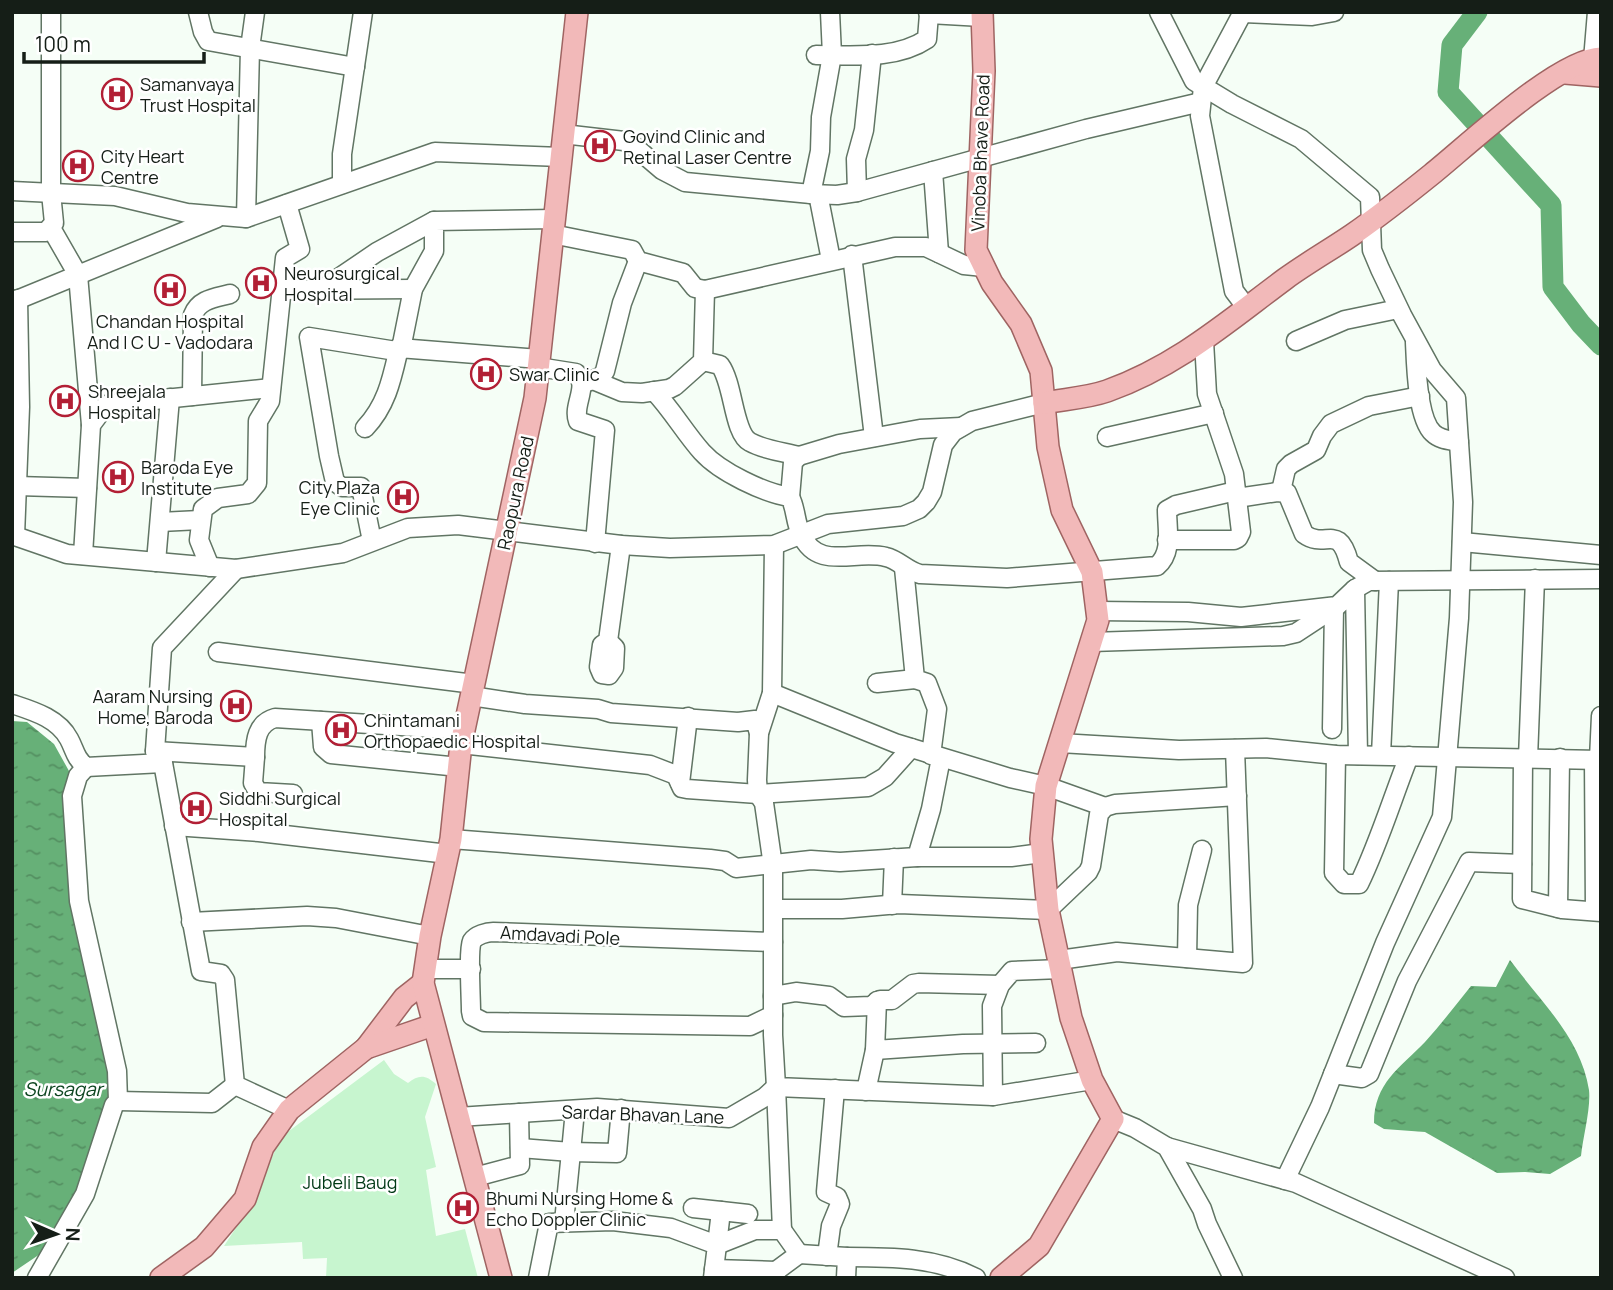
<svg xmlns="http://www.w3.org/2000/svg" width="1613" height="1290" viewBox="0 0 1613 1290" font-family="Manrope,sans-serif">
  <defs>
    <pattern id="water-ripples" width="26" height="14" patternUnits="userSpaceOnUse" patternTransform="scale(1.75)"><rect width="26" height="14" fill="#67b078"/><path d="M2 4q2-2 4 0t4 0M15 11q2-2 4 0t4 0" fill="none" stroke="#548f61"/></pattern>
  </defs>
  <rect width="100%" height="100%" fill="#f5fef6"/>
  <path fill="#c7f5cf" d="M384,1060L394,1074L408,1083C419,1074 426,1075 436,1084L425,1117L436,1167L426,1170L436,1236L465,1229L478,1278H326L327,1258L303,1259L302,1242L224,1246L251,1205L281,1137Z"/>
  <g fill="url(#water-ripples)">
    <polygon points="12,721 27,722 54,744 69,771 70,817 116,1080 89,1179 46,1250 12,1273"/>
    <path d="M1510,960C1540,1001 1581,1038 1589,1090C1591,1108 1583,1137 1581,1156L1550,1174L1525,1172L1497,1173L1425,1132L1384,1129L1374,1123C1374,1083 1400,1068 1425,1042C1441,1024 1456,1005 1471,986L1496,987Z"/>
  </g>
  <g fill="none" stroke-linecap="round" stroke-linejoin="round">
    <polyline stroke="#67b078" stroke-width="21" points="1477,12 1452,45 1448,92 1551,205 1553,287 1581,324 1601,345"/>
    <g stroke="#617564" stroke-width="21">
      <g id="minor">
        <polyline points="198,12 203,32 208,41 355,67"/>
        <polyline points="928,12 929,14 982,17"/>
        <polyline points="1159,12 1194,81 1232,104 1301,139 1370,197 1372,250 1380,269 1402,315 1432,370 1456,398 1463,502 1459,618 1442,817 1385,943 1320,1107 1285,1180"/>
        <polyline points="1243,12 1203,87 1200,116 1234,291 1247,308"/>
        <polyline points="1243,13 1312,16 1334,12"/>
        <path d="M816,55C852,55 896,60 927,39L929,14"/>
        <polyline points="1592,72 1597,12"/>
        <polyline points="563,134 624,141 635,147 662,170 685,182 811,194 837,195 857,192 1086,129 1201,102"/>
        <polyline points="933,171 939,253"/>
        <polyline points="342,184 342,154 363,12"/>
        <polyline points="12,191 115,196 187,213 246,218 435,152 561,157"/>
        <polyline points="857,192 856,159 864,130 872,54"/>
        <polyline points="811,194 820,151 821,117 832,55 830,12"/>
        <polyline points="818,194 831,260"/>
        <polyline points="246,218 250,48 255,12"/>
        <polyline points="51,228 78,275 91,425"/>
        <polyline points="12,232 46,232 54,223 51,193 51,12"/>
        <polyline points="552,234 632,250 638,261 683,273 695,288 705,290 895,247 926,247 964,265 984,267"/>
        <polyline points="852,255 874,437"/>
        <polyline points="281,290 413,289"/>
        <polyline points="321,290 377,252 434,221"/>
        <polyline points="12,302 217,218"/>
        <polyline points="1296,341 1345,320 1398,309"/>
        <path d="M1415,342C1416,364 1417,418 1433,433C1440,440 1450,440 1459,442"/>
        <path d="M703,361L720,365C734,384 733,433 750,442C764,450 784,452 799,456"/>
        <path d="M538,367L576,373C590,386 572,405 578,421L605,430L595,543"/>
        <polyline points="593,380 622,392 642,393 669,389 675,386 703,361 705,290"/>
        <polyline points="584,383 601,377 605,371 622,303 638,261"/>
        <path d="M654,391C672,410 685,433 702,452C720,472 764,493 790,497C796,508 795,522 801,534C818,572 855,549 886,557C899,560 907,571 920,574L1007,578L1157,566C1173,553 1167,529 1167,510L1176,505L1236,491"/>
        <path d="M192,396L193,315C199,299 215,298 230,294"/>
        <path d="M365,428C387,405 392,378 399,348L539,359"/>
        <polyline points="1107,437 1214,413"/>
        <polyline points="17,486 87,488"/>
        <polyline points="1281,491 1286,469 1291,464 1316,450 1322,436 1331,424 1369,406 1420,396"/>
        <polyline points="790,497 793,462 799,456 839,444 920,429 961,427"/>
        <path d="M1237,498L1277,492L1287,493L1304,534C1326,550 1338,522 1349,562L1375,581"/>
        <polyline points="160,522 200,520"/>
        <polyline points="12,535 67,554 236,569 343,553 408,528 458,525 621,545 670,548 774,545 828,524 903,516 919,509 926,502 932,492 943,445 953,432 972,421 1044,403"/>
        <polyline points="15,536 20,407 18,299"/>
        <polyline points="1167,540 1234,540 1238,538 1241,532 1234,474 1207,394 1204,341"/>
        <polyline points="372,541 361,487 342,487 335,482 329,456 309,337 396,351 402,344 413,289 434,251 434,221 554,219"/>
        <polyline points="1462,542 1601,555"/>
        <polyline points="774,545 772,693 759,733 757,780 758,794 764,803 773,866 773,1035 776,1087 993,1096 1092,1080"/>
        <polyline points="83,555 91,425 106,405 271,388"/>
        <polyline points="156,562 170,398"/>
        <polyline points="210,567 199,540 203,509 218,498 248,494 257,483 258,421 270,401 285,258 300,249 287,204"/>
        <polyline points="904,568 915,679 927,683 937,709 931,755"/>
        <polyline points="236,569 162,648 155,751 163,763 201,971 221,974 225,980 235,1085 289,1110"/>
        <polyline points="1355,589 1369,581 1601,579"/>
        <polyline points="1097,611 1188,612 1241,617 1337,606 1355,589 1358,755"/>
        <polyline points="608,641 615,648 614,668 609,675 602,674 599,667 602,645 608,641 621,545"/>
        <polyline points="1091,642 1283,636 1296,633 1331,610"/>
        <polyline points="218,652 474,684"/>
        <polyline points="877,683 915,679"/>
        <polyline points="772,693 895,743 1010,778 1046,786 1105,807"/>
        <polyline points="471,696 525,704 598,709 611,713 738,722 755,720 759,733"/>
        <path d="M12,704C33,711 58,718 69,739C75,750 75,758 86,767L163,763"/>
        <polyline points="321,721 323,747 331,754 459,767"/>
        <polyline points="1332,729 1334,608"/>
        <polyline points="1060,743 1179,750 1266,748 1336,755 1601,760"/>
        <polyline points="461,744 650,765 676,775 682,788 687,789 758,794 868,787 885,777 911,748"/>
        <path d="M155,751L255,757C255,740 257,723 275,718L464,730"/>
        <path d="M1336,755L1334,873L1344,884H1359C1379,843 1392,799 1409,756"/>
        <polyline points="1381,755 1389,581"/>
        <polyline points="255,757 253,783 258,792 293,794"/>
        <polyline points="1523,758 1522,899 1562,909 1601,912"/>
        <polyline points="1528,758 1535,579"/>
        <polyline points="1594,759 1595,911"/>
        <polyline points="1599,759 1601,716"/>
        <polyline points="680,783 688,717"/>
        <polyline points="174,826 259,832 448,854"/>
        <polyline points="451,839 710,859 725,861 736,868 811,860 840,862 917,857 931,809 941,758"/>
        <polyline points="917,857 1011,857 1042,853"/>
        <polyline points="892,905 894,858"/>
        <polyline points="1558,908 1560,758"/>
        <polyline points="774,909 842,909 899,904 1048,910 1088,872 1091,866 1099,814 1105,807 1115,804 1237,796"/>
        <polyline points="191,922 307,916 336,918 430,936"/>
        <polyline points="1187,958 1188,905 1202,850"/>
        <polyline points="1059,960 1117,952 1243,963 1235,749"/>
        <polyline points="425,969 471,969"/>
        <polyline points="773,996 796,992 829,996 844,1007 871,1006 880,1000 892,1000 913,984 919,983 1000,985"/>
        <polyline points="877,1001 875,1050 963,1044 1036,1043"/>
        <path d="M773,1015L750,1026L484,1022L472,1016L471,1011C471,998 468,950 472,941C476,935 487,932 493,932L773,942"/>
        <polyline points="1333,1074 1362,1078 1369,1074 1407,981 1469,862 1522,864"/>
        <polyline points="776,1087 782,1230"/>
        <polyline points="866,1091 875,1050"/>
        <polyline points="993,1096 992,1006 1000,985 1012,971 1061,969"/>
        <polyline points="118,1101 212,1103 235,1085"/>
        <polyline points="458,1117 597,1108 729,1118 765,1097 776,1087"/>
        <polyline points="1113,1119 1135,1128 1167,1147 1202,1209 1207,1224 1233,1278"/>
        <polyline points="1167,1147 1296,1183 1505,1278"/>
        <polyline points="520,1148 571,1152 575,1110"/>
        <polyline points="475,1177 520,1165 519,1113"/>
        <polyline points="693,1208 721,1211"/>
        <polyline points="748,1214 721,1211 717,1245 755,1230 782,1230 799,1254 776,1271"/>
        <polyline points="564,1222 571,1152 617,1153 621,1109"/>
        <polyline points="799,1254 847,1257 846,1278"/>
        <polyline points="827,1256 831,1226 840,1204 837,1197 826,1192 835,1089"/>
        <path d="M847,1257C891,1257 936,1257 976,1278"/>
        <polyline points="714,1269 776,1271 775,1278"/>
        <polyline points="37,1278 85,1194 114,1105 118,1101 117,1071 79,901 72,796 78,776 86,767"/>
        <polyline points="538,1278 549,1223 613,1221 671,1228 717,1245 713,1278"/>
      </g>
    </g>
    <g stroke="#9f6462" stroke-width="24">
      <g id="major">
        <polyline points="982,12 984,71 976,250 992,283 1021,324 1041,371 1048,447 1062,510 1092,572 1098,620 1046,786 1041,839 1048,910 1071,1018 1092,1080 1113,1119 1039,1246 1001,1278"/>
        <polyline points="1565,73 1601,76"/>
        <path d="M1044,403C1064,399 1087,398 1107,391C1177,366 1227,322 1285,279C1307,263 1330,250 1352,235C1379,216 1406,195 1432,174C1467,146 1559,59 1601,58"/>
        <polyline points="366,1048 404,998 423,983"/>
        <polyline points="161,1278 204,1247 245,1199 263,1147 289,1110 366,1048 433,1025"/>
        <polyline points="501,1278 423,983 430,936 451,839 461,744 535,398 577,12"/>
      </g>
    </g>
    <use href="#minor" stroke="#fff" stroke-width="18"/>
    <use href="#major" stroke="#f2b9b9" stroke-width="21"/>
  </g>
  <defs>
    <g id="hospital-ring" transform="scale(1.575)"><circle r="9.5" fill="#fff" stroke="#b21f35" stroke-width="1.5"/><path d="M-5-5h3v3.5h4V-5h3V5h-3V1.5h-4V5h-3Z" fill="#b21f35"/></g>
  </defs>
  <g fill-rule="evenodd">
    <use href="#hospital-ring" x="117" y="94"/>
    <use href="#hospital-ring" x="600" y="146"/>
    <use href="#hospital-ring" x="78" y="166"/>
    <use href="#hospital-ring" x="261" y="283"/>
    <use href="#hospital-ring" x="170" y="290"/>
    <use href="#hospital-ring" x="486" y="374"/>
    <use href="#hospital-ring" x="65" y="401"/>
    <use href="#hospital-ring" x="118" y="477"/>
    <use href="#hospital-ring" x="403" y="497"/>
    <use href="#hospital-ring" x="236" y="706"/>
    <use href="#hospital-ring" x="341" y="730"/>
    <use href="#hospital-ring" x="196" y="808"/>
    <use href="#hospital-ring" x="463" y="1208"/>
  </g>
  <g text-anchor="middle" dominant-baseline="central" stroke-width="5" stroke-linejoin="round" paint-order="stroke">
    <g font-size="18" fill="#151e17" stroke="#fff" text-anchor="start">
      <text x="140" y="84">Samanvaya<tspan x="140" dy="21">Trust Hospital</tspan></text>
      <text x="623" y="136">Govind Clinic and<tspan x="623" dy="21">Retinal Laser Centre</tspan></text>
      <text x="101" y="156">City Heart<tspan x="101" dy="21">Centre</tspan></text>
      <text x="284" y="273">Neurosurgical<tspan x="284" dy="21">Hospital</tspan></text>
      <text x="170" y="321" text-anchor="middle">Chandan Hospital<tspan x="170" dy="21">And I C U - Vadodara</tspan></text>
      <text x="509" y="374">Swar Clinic</text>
      <text x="88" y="391">Shreejala<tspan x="88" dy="21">Hospital</tspan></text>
      <text x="141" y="467">Baroda Eye<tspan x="141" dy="21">Institute</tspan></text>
      <text x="380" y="487" text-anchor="end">City Plaza<tspan x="380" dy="21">Eye Clinic</tspan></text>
      <text x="213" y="696" text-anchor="end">Aaram Nursing<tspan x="213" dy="21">Home, Baroda</tspan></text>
      <text x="364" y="720">Chintamani<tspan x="364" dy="21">Orthopaedic Hospital</tspan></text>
      <text x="219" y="798">Siddhi Surgical<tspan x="219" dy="21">Hospital</tspan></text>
      <text x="486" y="1198">Bhumi Nursing Home &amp;<tspan x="486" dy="21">Echo Doppler Clinic</tspan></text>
    </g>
    <g font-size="18" fill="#151e17" stroke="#fff">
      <text transform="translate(980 153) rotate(-88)">Vinoba Bhave Road</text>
      <text transform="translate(515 493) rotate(-78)">Raopura Road</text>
      <text transform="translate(560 935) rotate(3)">Amdavadi Pole</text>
      <text transform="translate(643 1114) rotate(2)">Sardar Bhavan Lane</text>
    </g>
    <g font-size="18" fill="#003915" stroke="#fff">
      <text x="350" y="1182">Jubeli Baug</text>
    </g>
    <g font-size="19" font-style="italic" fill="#0d4520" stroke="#fff">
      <text x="63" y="1089">Sursagar</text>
    </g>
  </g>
  <rect width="1613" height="1290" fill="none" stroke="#151e17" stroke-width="28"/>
  <g transform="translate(56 1234) rotate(92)" stroke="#ffffff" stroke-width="5" paint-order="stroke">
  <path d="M0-5L12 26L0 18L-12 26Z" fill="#151e17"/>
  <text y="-10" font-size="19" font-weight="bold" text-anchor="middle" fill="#151e17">N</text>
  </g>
  <path d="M24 52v10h180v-10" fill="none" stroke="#151e17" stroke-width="3.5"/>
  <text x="35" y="52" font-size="21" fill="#151e17" stroke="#ffffff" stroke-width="5" paint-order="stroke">100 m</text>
</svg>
